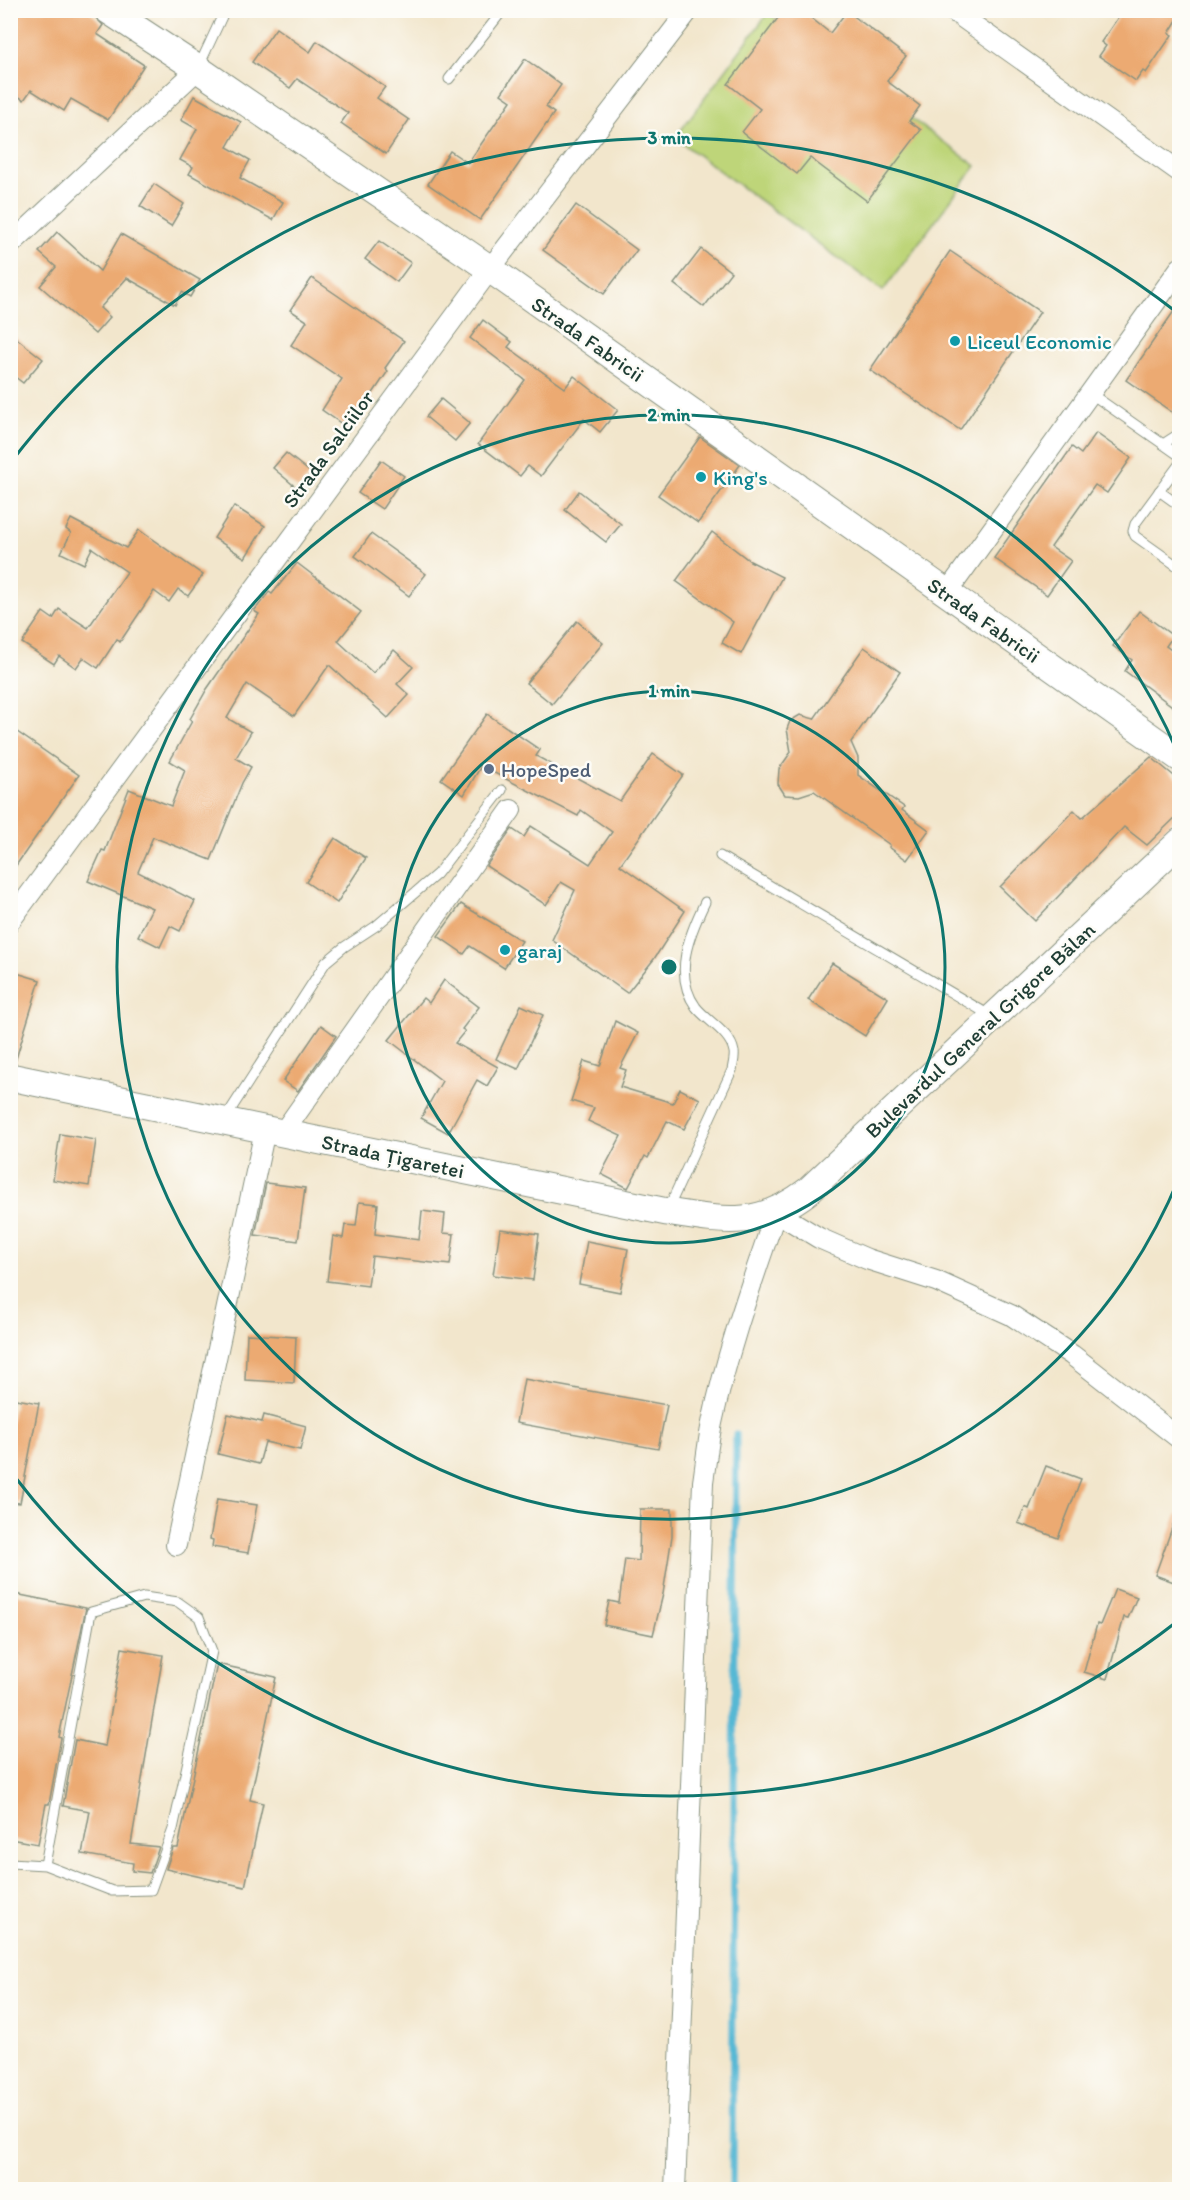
<svg xmlns="http://www.w3.org/2000/svg" width="1190" height="2200" viewBox="0 0 1190 2200" font-family="Itim,sans-serif">
  <rect width="100%" height="100%" fill="#fdfcf7"/>
  <filter id="ink" filterUnits="userSpaceOnUse"><feTurbulence type="fractalNoise" baseFrequency=".0167" numOctaves="2"/><feDisplacementMap in="SourceGraphic" scale="12" xChannelSelector="R" yChannelSelector="G"/><feConvolveMatrix kernelMatrix="1 2 1 2 8 2 1 2 1" color-interpolation-filters="sRGB"/></filter>
  <filter id="wash" filterUnits="userSpaceOnUse"><feTurbulence type="fractalNoise" baseFrequency=".008" numOctaves="4" result="noise"/><feDisplacementMap in="SourceGraphic" scale="24" xChannelSelector="R" yChannelSelector="G"/><feGaussianBlur stdDeviation="1.35" result="paint"/><feColorMatrix in="noise" values="0 0 0 0 0 0 0 0 0 0 0 0 0 0 0 0 0 1.4 0 .05"/><feComposite in="paint" operator="in"/></filter>
  <g filter="url(#wash)">
    <rect width="100%" height="100%" fill="#f2e6cc"/>
    <polygon fill="#bed579" stroke="#6e8956" stroke-width="1.5" points="768,13 976,166 883,291 675,138"/>
    <g fill="none" stroke-linecap="round" stroke-linejoin="round">
      <polyline stroke="#56b8d4" stroke-width="7" points="732,2190 736,1434"/>
    </g>
    <g id="blocks">
      <g fill="#ecaa72">
        <polygon points="10,10 88,10 103,25 97,34 144,65 108,120 71,99 64,111 31,90 24,100 10,91"/>
        <polygon points="784,10 801,10 830,33 847,11 906,56 887,81 920,106 909,121 921,130 867,201 810,158 797,174 742,132 760,109 728,84"/>
        <polygon points="1123,10 1179,10 1179,17 1169,33 1172,35 1146,73 1143,71 1136,81 1099,56 1106,46 1101,42"/>
        <polygon points="276,28 310,52 317,41 385,87 377,98 409,120 386,154 341,123 348,113 297,79 290,88 252,62"/>
        <polygon points="525,59 561,85 546,107 554,113 480,220 428,184 450,151 468,163 511,101 501,94"/>
        <polygon points="194,96 241,122 227,147 250,160 240,178 283,202 273,220 189,174 193,167 180,160 197,129 181,120"/>
        <polygon points="154,184 184,204 171,226 140,206"/>
        <polygon points="576,205 637,250 604,294 543,250"/>
        <polygon points="57,232 100,271 121,234 200,280 190,297 182,292 175,305 127,278 100,308 110,317 95,334 40,286 56,267 39,252"/>
        <polygon points="379,241 411,263 397,282 365,259"/>
        <polygon points="701,249 731,272 704,307 674,284"/>
        <polygon points="950,251 1040,312 960,430 870,370"/>
        <polygon points="312,278 404,341 385,368 388,371 349,429 322,410 342,379 291,345 307,321 290,310"/>
        <polygon points="1179,304 1179,417 1126,380"/>
        <polygon points="483,320 512,342 508,347 565,388 574,376 618,410 600,432 584,419 541,476 528,466 520,476 478,444 525,380 470,338"/>
        <polygon points="10,333 43,359 23,383 10,373"/>
        <polygon points="441,399 470,423 455,441 426,417"/>
        <polygon points="1096,433 1131,458 1107,493 1095,485 1051,547 1071,561 1047,595 994,558 1072,447 1081,454"/>
        <polygon points="700,437 740,465 698,523 658,495"/>
        <polygon points="286,453 311,473 298,489 273,468"/>
        <polygon points="381,460 404,476 382,509 358,493"/>
        <polygon points="579,491 621,524 606,542 565,510"/>
        <polygon points="234,506 265,526 245,558 214,538"/>
        <polygon points="71,519 126,548 139,530 203,575 188,596 178,589 169,602 154,591 120,642 117,639 98,668 83,658 76,668 59,656 54,664 22,643 43,612 53,619 59,609 88,628 127,572 92,548 84,564 61,553 71,533 66,529"/>
        <polygon points="712,532 750,561 782,577 741,654 722,643 733,622 676,581"/>
        <polygon points="371,534 426,574 409,596 355,556"/>
        <polygon points="297,563 361,612 338,641 373,673 394,650 413,667 397,684 409,695 388,718 329,665 294,716 247,684 227,718 251,732 236,758 251,767 242,783 211,860 153,837 138,872 195,901 180,931 170,926 160,947 138,936 152,908 88,881 102,850 105,851 129,789 171,806 185,770 170,761 192,721 190,719 207,689 259,614 254,611 269,592 272,594"/>
        <polygon points="1139,611 1173,636 1166,646 1179,656 1179,711 1125,671 1132,660 1113,646"/>
        <polygon points="577,621 603,643 552,704 526,683"/>
        <polygon points="864,647 900,672 851,742 858,758 858,775 904,807 902,810 929,830 907,860 889,847 890,845 814,791 799,796 785,795 778,784 779,769 791,752 787,729 790,721 800,715 814,719"/>
        <polygon points="487,714 540,750 536,756 620,801 653,754 683,775 620,865 685,911 654,959 627,993 552,940 575,890 561,882 546,905 486,866 512,829 524,837 531,826 590,864 612,832 581,810 578,816 481,766 464,795 441,779"/>
        <polygon points="10,727 79,775 10,874"/>
        <polygon points="1151,757 1179,780 1179,814 1147,845 1124,827 1035,921 1000,887 1074,810 1082,818"/>
        <polygon points="335,838 366,858 337,903 306,882"/>
        <polygon points="461,904 522,941 504,968 470,946 464,954 438,936"/>
        <polygon points="832,963 888,998 865,1036 808,1000"/>
        <polygon points="10,971 40,980 15,1062 10,1062"/>
        <polygon points="444,980 479,1007 462,1029 465,1031 455,1043 498,1067 487,1086 477,1080 448,1133 421,1118 442,1081 389,1040 423,998 429,1003"/>
        <polygon points="521,1005 543,1015 518,1069 496,1059"/>
        <polygon points="615,1021 638,1033 620,1068 626,1070 620,1087 673,1103 680,1089 700,1099 684,1129 667,1121 648,1158 645,1156 628,1188 601,1174 621,1136 588,1121 594,1108 571,1101 584,1061 600,1066"/>
        <polygon points="321,1025 336,1036 298,1091 283,1081"/>
        <polygon points="60,1134 96,1140 89,1186 53,1180"/>
        <polygon points="266,1183 305,1188 298,1241 255,1235"/>
        <polygon points="359,1202 378,1204 375,1234 419,1240 422,1211 445,1214 443,1233 454,1234 450,1265 372,1256 368,1286 327,1281 333,1236 343,1238 345,1225 356,1226"/>
        <polygon points="500,1229 539,1234 533,1280 493,1275"/>
        <polygon points="587,1241 628,1249 620,1292 579,1284"/>
        <polygon points="247,1334 296,1337 294,1383 245,1380"/>
        <polygon points="524,1379 667,1405 658,1449 516,1423"/>
        <polygon points="16,1399 39,1403 20,1503 10,1502 10,1425"/>
        <polygon points="228,1414 262,1422 264,1415 306,1426 300,1450 265,1442 259,1464 218,1454"/>
        <polygon points="1046,1466 1081,1479 1058,1538 1018,1523 1025,1507 1029,1509"/>
        <polygon points="217,1499 257,1505 248,1553 212,1547 213,1540 210,1539"/>
        <polygon points="640,1509 672,1509 672,1536 663,1594 653,1635 604,1625 609,1601 619,1603 625,1559 639,1561"/>
        <polygon points="1177,1514 1179,1514 1179,1584 1155,1575"/>
        <polygon points="1115,1589 1137,1597 1128,1618 1124,1617 1107,1679 1084,1672 1097,1624 1100,1625"/>
        <polygon points="10,1593 86,1608 59,1737 61,1738 49,1804 46,1804 38,1844 10,1839"/>
        <polygon points="122,1648 163,1655 131,1844 159,1847 150,1873 132,1871 133,1863 82,1854 90,1811 63,1806 75,1740 105,1746"/>
        <polygon points="217,1664 276,1677 250,1800 263,1803 245,1887 166,1869 173,1848 178,1848"/>
      </g>
    </g>
  </g>
  <g filter="url(#ink)">
    <use href="#blocks" fill-opacity="0" stroke="#889280" stroke-width="1.5"/>
    <g fill="none" stroke-linecap="round" stroke-linejoin="round">
      <g stroke="#889280" stroke-width="11">
        <g id="lane">
          <polyline points="199,66 225,10"/>
          <polyline points="449,79 503,10"/>
          <polyline points="1090,393 1180,456"/>
          <polyline points="1163,444 1180,433"/>
          <polyline points="1180,463 1135,524 1133,531 1135,536 1180,568"/>
          <polyline points="1159,491 1180,506"/>
          <polyline points="720,856 991,1016"/>
          <polyline points="226,1117 326,962 344,947 376,926 437,874 502,790"/>
          <path d="M668,1209L732,1070C733,1064 735,1057 734,1052C731,1033 707,1021 696,1007C672,974 690,933 705,902"/>
          <polyline points="10,1863 45,1865 112,1891 151,1890 173,1829 212,1651 199,1617 178,1602 144,1597 91,1612 45,1865"/>
        </g>
      </g>
      <g stroke="#889280" stroke-width="22">
        <g id="street">
          <polyline points="952,10 1180,172"/>
          <polyline points="10,245 198,69"/>
          <polyline points="946,594 1180,268"/>
          <polyline points="10,921 490,269 689,10"/>
          <polyline points="282,1134 511,810"/>
          <polyline points="176,1545 265,1130"/>
          <path d="M675,2190L703,1482C706,1462 708,1442 712,1423C727,1351 752,1282 776,1212L819,1238L867,1259L936,1281L1011,1315L1072,1355L1180,1439"/>
        </g>
      </g>
      <g stroke="#889280" stroke-width="29">
        <g id="secondary">
          <polyline points="108,10 198,69 490,269 1180,758"/>
          <path d="M10,1077L667,1212C724,1221 759,1229 808,1191L1180,842"/>
        </g>
      </g>
      <use href="#lane" stroke="#fff" stroke-width="9"/>
      <use href="#street" stroke="#fff" stroke-width="20"/>
      <use href="#secondary" stroke="#fff" stroke-width="27"/>
    </g>
  </g>
  <g fill="none" stroke="#0f766e" stroke-width="3">
    <circle cx="669" cy="967" r="276"/>
    <path d="M1179 1178A552 552 0 1 1 1179 756"/>
    <path d="M1179 1620A829 829 0 0 1 11 1472M11 462A829 829 0 0 1 1179 314"/>
  </g>
  <g fill="#0f9aa8" stroke="#fdfcf7" stroke-width="2">
    <circle cx="955" cy="341" r="6"/>
    <circle cx="701" cy="477" r="6"/>
    <circle cx="505" cy="950" r="6"/>
  </g>
  <circle fill="#5c6f8a" stroke="#fdfcf7" stroke-width="2" cx="489" cy="769" r="6"/>
  <g text-anchor="middle" dominant-baseline="central" stroke-width="5" stroke-linejoin="round" paint-order="stroke">
    <g font-size="21" fill="#1f3d34" stroke="#fdfcf7">
      <text transform="translate(588 339) rotate(35)">Strada Fabricii</text>
      <text transform="translate(328 449) rotate(-54)">Strada Salciilor</text>
      <text transform="translate(984 620) rotate(35)">Strada Fabricii</text>
      <text transform="translate(980 1030) rotate(-43)">Bulevardul General Grigore Bălan</text>
      <text transform="translate(393 1156) rotate(12)">Strada Țigaretei</text>
    </g>
    <g font-size="21" fill="#0d838f" stroke="#fdfcf7" text-anchor="start">
      <text x="967" y="341">Liceul Economic</text>
      <text x="713" y="477">King's</text>
      <text x="517" y="950">garaj</text>
    </g>
    <g font-size="21" fill="#4e5e75" stroke="#fdfcf7" text-anchor="start">
      <text x="501" y="769">HopeSped</text>
    </g>
  </g>
  <circle cx="669" cy="967" r="9" fill="#0f766e" stroke="#fdfcf7" stroke-width="3"/>
  <g font-size="18" text-anchor="middle" font-weight="bold" fill="#0f766e" stroke="#fdfcf7" stroke-width="5" stroke-linejoin="round" paint-order="stroke">
    <text x="669" y="144">3 min</text>
    <text x="669" y="421">2 min</text>
    <text x="669" y="697">1 min</text>
  </g>
  <rect width="1190" height="2200" fill="none" stroke="#fdfcf7" stroke-width="36"/>
</svg>
